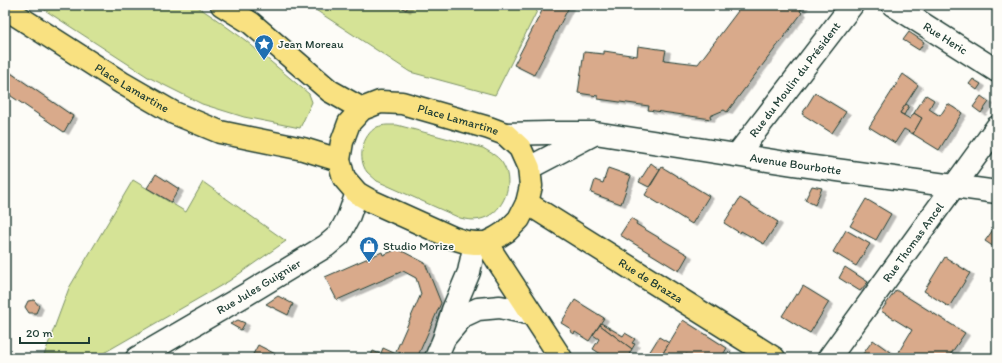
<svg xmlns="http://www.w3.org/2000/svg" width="1002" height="363" viewBox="0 0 1002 363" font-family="Itim,sans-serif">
  <defs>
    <filter id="shadow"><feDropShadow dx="4.5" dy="2.5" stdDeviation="0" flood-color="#0004"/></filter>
  </defs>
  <rect width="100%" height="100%" fill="#fdfcf7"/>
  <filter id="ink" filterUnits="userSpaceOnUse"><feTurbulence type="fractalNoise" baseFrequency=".025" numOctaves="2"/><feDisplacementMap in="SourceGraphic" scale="8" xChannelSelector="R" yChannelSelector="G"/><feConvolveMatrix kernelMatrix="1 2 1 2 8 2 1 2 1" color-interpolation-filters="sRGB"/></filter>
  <g filter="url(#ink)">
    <g fill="#d5e396" stroke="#7a9065">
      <polygon points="37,5 195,5 213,17 245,40 309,94 312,102 300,128 244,117 202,104 148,77"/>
      <polygon points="308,5 540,5 495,95 410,72"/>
      <path d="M387,125H397L483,148C491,153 500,157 504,166C514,184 504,211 484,218C476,221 468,220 460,218L377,181C374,178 370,175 367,172C357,159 362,135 377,127C380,126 384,125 387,125Z"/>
      <polygon points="133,180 186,212 203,182 286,241 229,281 95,358 43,358 69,288"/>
    </g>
    <g fill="#d9aa8b" stroke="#1f3d34" filter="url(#shadow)">
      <polygon points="398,5 409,5 406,10"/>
      <polygon points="545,5 570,5 534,75 514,65"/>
      <polygon points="730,5 804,5 800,11 802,13 727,112 724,110 710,116 711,119 648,110 649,106 598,99 598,96 578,93 584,52 604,54 604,51 637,56 638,46 666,50 664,60 698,64 738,11"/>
      <polygon points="909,32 924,42 919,50 903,40"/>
      <polygon points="5,69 73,116 64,132 11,96 5,88"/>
      <polygon points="903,74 918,85 900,113 910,119 914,113 922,118 913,134 904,129 895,143 869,127"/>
      <polygon points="973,79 981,84 977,90 969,84"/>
      <polygon points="815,93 846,112 832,133 802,114"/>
      <polygon points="926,95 934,100 929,109 940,116 948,104 962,113 939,150 913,134 922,118 914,113"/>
      <polygon points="981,96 989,102 981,113 973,107"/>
      <polygon points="906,104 909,106 904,115 900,113"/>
      <polygon points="651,163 660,170 649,187 639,182"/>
      <polygon points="662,167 709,196 692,224 645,195"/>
      <polygon points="608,168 631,176 621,204 591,193 595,180 603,183"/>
      <polygon points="156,174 179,189 171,202 147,188"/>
      <polygon points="812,186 822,188 815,205 805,200"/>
      <polygon points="740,198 778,222 764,244 741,231 740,233 724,223"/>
      <polygon points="866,199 891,214 876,240 850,226"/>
      <polygon points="631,218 637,222 636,224 688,255 679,271 620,235"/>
      <polygon points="997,224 997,249 985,241"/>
      <polygon points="846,230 870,244 856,266 833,252"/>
      <polygon points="398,249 425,263 441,303 417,358 412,358 396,351 421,294 416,278 403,271 337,300 325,277 382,252 383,255"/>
      <polygon points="945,257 970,273 949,307 924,291"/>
      <polygon points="845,267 868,282 860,291 839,278"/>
      <polygon points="803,286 829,302 810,333 782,316 796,294 798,295"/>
      <polygon points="896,290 965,333 948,358 895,358 912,330 881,311"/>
      <polygon points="278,296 293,304 288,315 266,304"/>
      <polygon points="34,300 39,306 36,313 29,313 25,307 28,301"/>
      <polygon points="575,300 604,318 589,341 575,332 574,334 570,331 571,329 561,323"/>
      <polygon points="238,320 245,323 241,330 230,324"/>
      <polygon points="683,320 727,348 721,358 693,358 686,354 683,358 670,358 663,353"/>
      <polygon points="601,323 623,336 625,333 635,339 632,343 635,344 632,349 600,325"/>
      <polygon points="600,325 632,349 627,358 607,358 593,349 599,339 593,335"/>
      <polygon points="659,337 669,343 660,358 656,358 649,353"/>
      <polygon points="873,340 890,352 886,358 860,358"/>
      <polygon points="258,345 283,358 251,358"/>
      <polygon points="383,348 396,354 395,358 381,353"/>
      <polygon points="373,351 389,358 370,358"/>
    </g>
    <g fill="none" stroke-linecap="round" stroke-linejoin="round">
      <g stroke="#1f3d34" stroke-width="25">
        <g id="minor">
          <path id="s1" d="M893,5L997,71"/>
          <path id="s2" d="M505,134L548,133H595L793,164L997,192"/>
          <path id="s3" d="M737,155L852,5"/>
          <polyline points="529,168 592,135"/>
          <polyline points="447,335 463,316 478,309 500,307 532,314"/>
          <path id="s4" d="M137,358L247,294L326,246L339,235L348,218L357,193"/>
          <polyline points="436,358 444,339 453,310 469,272 475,243"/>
          <path id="s5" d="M829,358L997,127"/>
        </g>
      </g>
      <g stroke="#1f3d34" stroke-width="25">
        <g id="major">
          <path id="s6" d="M222,5L251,23L330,91L362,109L380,102L402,103L489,128L505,134L520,148L529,168L531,186L527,203L519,219L507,231L496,238L486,243H475L466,242L453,238L371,201L357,193L344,178L339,160L342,142L349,123L362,109"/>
          <path id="s7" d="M5,8L122,83L174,113L220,132L303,149L339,160"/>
          <path id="s8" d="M527,203L774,358"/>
          <polyline points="486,243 561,358"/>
        </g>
      </g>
      <use href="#minor" stroke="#fdfcf7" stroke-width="22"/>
      <use href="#major" stroke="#f9e181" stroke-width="22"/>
    </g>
  </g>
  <defs>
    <g id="sight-pin" transform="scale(1)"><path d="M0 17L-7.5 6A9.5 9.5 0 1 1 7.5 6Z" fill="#1f6fb2" stroke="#fdfcf7"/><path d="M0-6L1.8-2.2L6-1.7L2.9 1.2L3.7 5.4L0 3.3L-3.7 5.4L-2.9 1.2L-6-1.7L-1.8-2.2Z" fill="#fff"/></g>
    <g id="shop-pin" transform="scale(1)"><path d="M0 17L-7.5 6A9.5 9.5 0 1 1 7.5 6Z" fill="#1f6fb2" stroke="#fdfcf7"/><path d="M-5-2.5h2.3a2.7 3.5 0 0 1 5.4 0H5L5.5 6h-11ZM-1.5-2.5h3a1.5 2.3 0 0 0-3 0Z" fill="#fff"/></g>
  </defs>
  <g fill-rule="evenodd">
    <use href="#sight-pin" x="264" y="44"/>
    <use href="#shop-pin" x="369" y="246"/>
  </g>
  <g text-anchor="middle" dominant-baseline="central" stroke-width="3.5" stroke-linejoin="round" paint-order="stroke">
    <g font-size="12" fill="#1f3d34" stroke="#fdfcf7">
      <text stroke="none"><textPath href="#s1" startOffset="62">Rue Heric</textPath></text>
      <text stroke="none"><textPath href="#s3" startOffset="95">Rue du Moulin du Président</textPath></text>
      <text stroke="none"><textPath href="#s7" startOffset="150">Place Lamartine</textPath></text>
      <text stroke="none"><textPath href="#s6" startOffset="275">Place Lamartine</textPath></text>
      <text stroke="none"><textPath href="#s2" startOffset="293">Avenue Bourbotte</textPath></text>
      <text stroke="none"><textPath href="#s5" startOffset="143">Rue Thomas Ancel</textPath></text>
      <text stroke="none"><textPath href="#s8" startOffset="146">Rue de Brazza</textPath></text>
      <text stroke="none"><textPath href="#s4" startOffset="141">Rue Jules Guignier</textPath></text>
    </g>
    <g font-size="12" fill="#1f3d34" stroke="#fdfcf7" text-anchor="start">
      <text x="278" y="44">Jean Moreau</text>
      <text x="383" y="246">Studio Morize</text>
    </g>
  </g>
  <rect width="1002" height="363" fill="none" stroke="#fdfcf7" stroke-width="20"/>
  <rect x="10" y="10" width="982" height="343" fill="none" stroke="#1f3d34" stroke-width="1.5" filter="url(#ink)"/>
  <path d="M20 337v6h69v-6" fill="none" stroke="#1f3d34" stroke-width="2"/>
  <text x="26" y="337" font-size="12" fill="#1f3d34" stroke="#fdfcf7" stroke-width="3" paint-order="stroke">20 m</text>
</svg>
